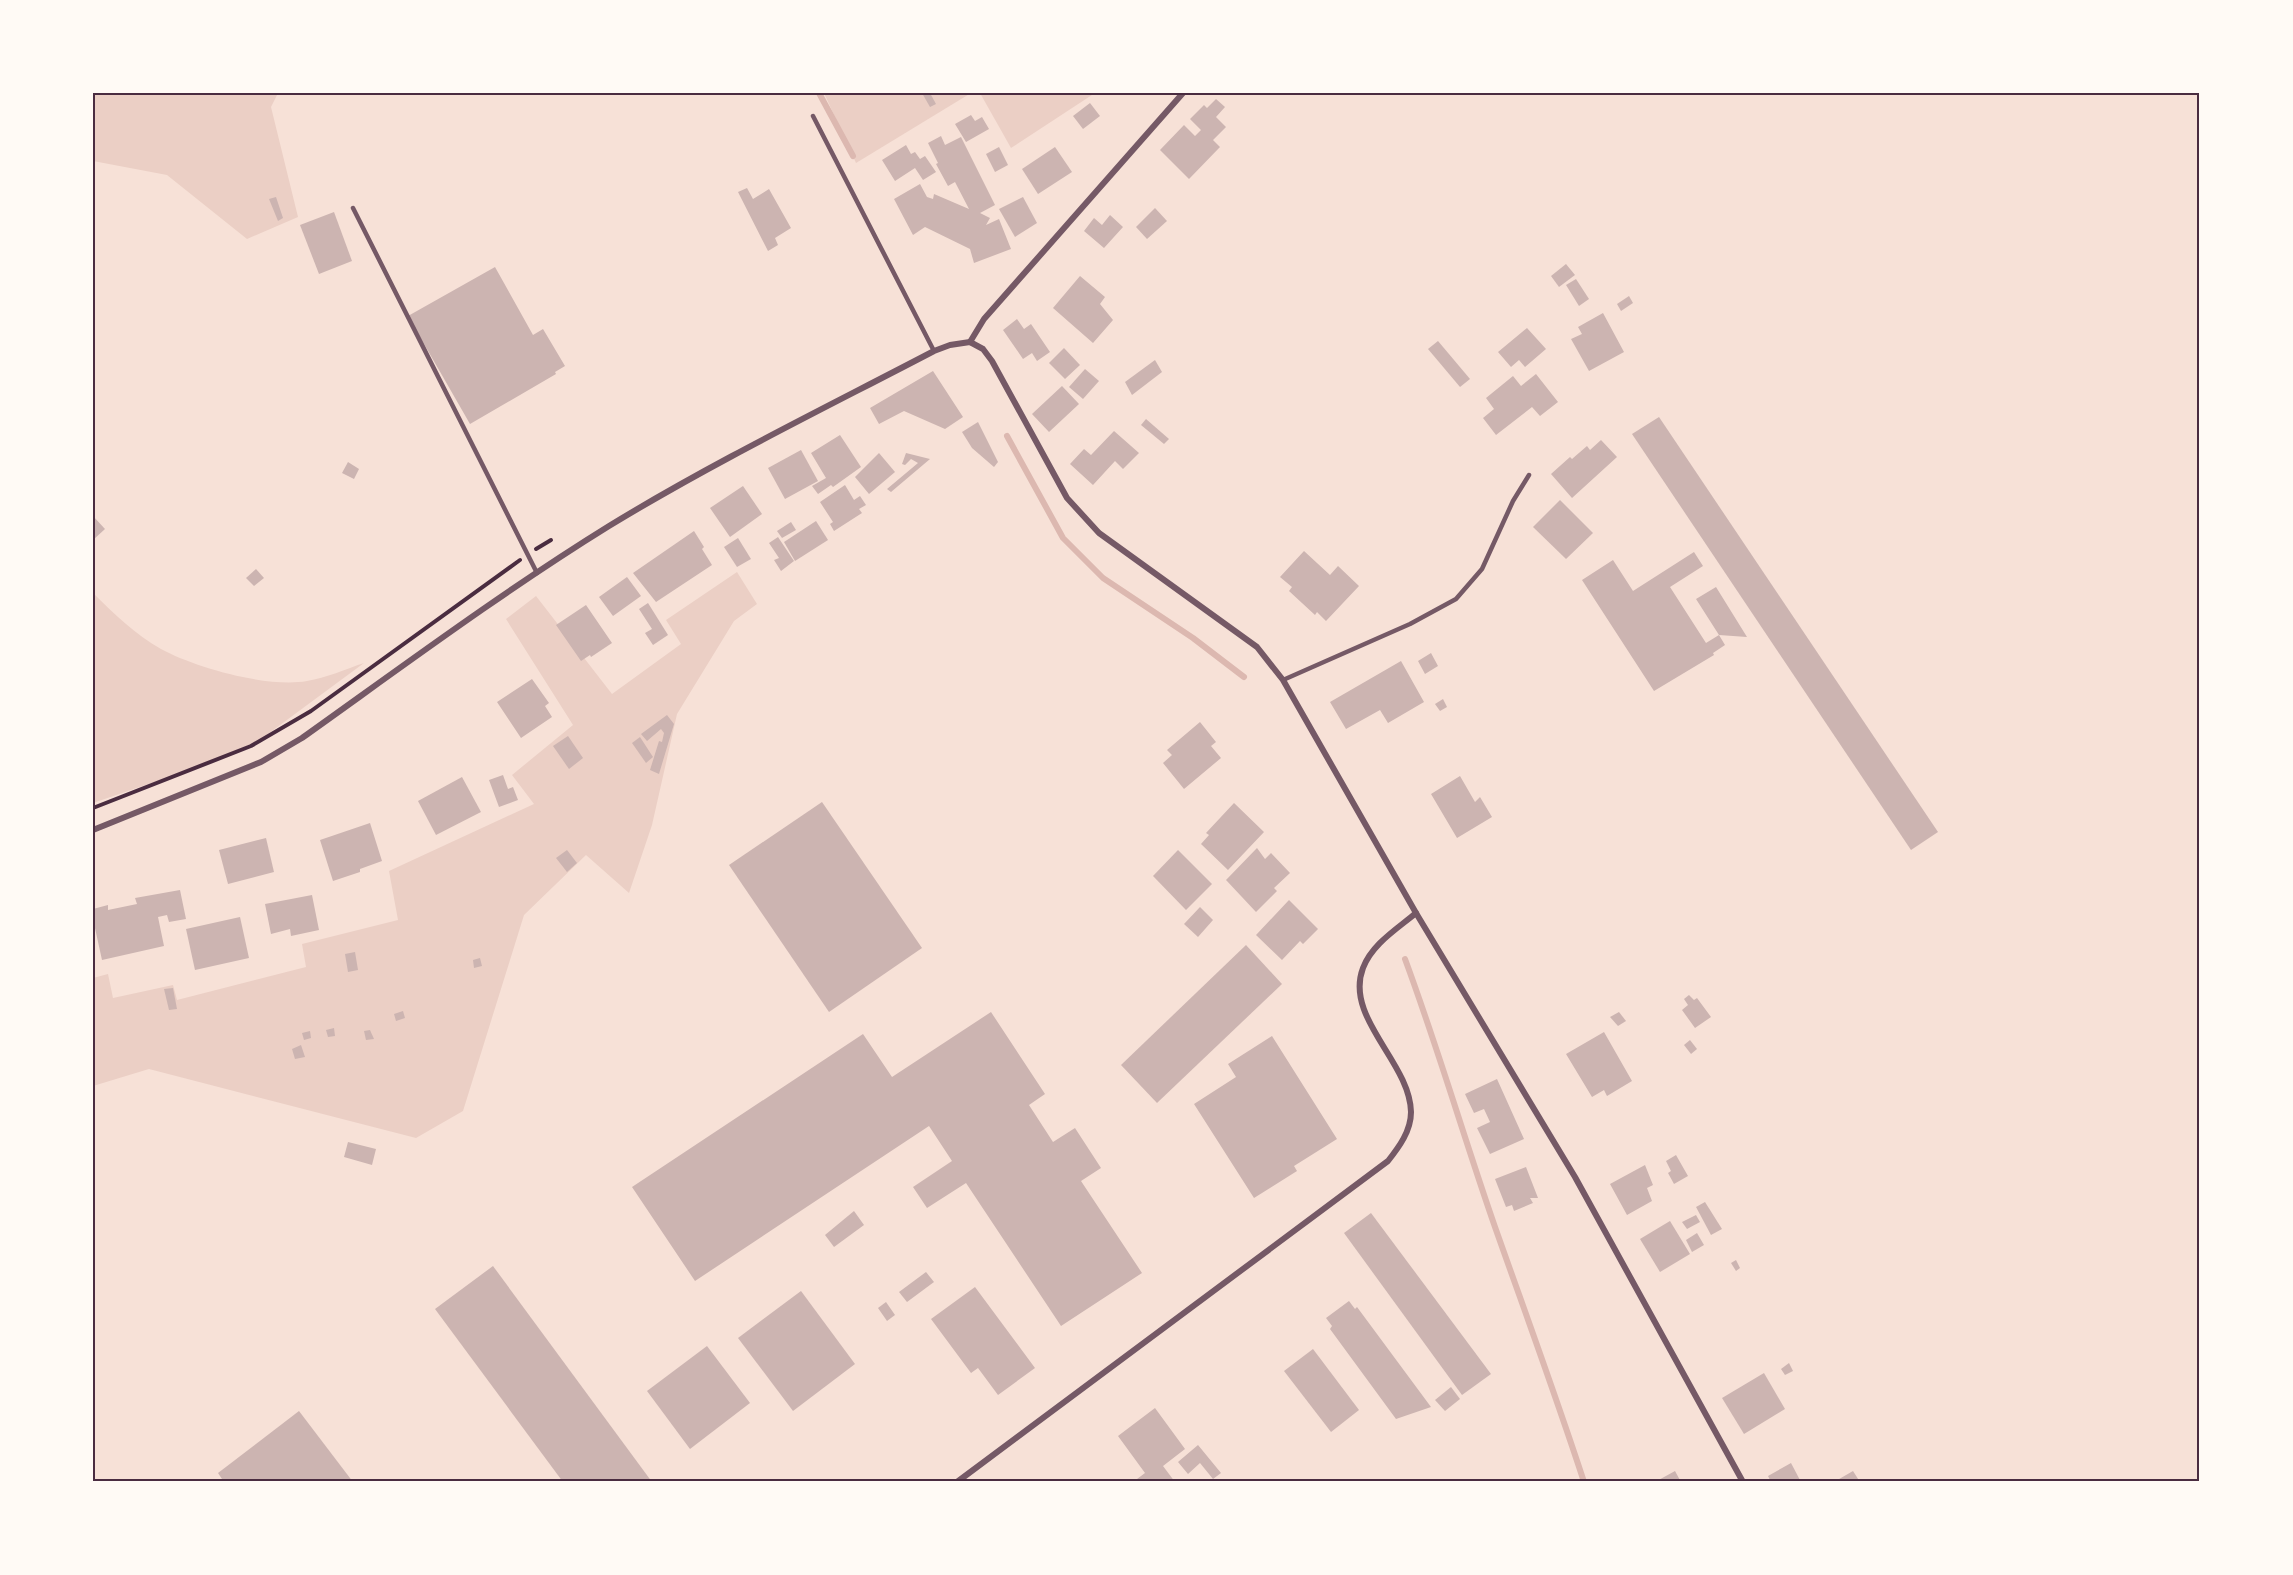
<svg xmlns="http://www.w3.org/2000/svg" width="2293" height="1575" viewBox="0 0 2293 1575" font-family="Overpass,sans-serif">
  <rect width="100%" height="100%" fill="#f7e1d7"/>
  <g fill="#ebcfc5">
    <polygon points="93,93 278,93 271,107 298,217 247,239 167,175 93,161"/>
    <polygon points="824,93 971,93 856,163"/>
    <polygon points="980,93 1095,93 1011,148"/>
    <polygon points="737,572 757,604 734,621 677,714 652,825 629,893 586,855 524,915 463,1111 416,1138 149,1069 93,1086 93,978 108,974 113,998 173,985 177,1000 306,967 302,944 398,920 389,871 534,804 512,775 573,725 506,619 536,596 612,694 681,644 666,620"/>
    <path d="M93,593C114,614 135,634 161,649C196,668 268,688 307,681C326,678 346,669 364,663L257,742L166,778L93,803Z"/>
  </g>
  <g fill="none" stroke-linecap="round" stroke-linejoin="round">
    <g stroke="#dcb8b0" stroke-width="6">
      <polyline points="819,93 853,156"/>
      <polyline points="1007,436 1063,538 1103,578 1193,638 1244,677"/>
      <path d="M1405,959C1438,1048 1464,1138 1495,1227C1525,1312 1556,1396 1584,1482"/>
    </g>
  </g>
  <g fill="#ccb4b1">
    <polygon points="922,93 930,93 936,104 930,107"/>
    <polygon points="1216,99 1225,107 1216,117 1226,127 1213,140 1220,147 1189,179 1160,150 1184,125 1195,136 1201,130 1190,119 1204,105 1207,108"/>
    <polygon points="1090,103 1100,116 1083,129 1073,116"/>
    <polygon points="971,115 975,121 982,117 989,129 966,142 955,124"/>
    <polygon points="941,136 945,145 961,137 995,205 980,213 990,218 986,225 999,219 1011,249 974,263 970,249 925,227 913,235 894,199 920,184 927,197 933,199 934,194 969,209 955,182 948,186 936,164 938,163 928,143"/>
    <polygon points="906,145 911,154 915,152 920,159 925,156 936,172 923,180 915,168 895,181 882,160"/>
    <polygon points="999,147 1008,165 995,172 986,154"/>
    <polygon points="1055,147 1072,172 1038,194 1022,169"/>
    <polygon points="747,188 753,199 769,189 791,228 775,238 778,245 768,251 738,192"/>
    <polygon points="276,197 283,218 278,221 269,199"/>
    <polygon points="1023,197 1037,223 1015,237 999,209"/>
    <polygon points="1155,208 1167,221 1147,239 1136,227"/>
    <polygon points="334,212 352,261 319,274 300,225"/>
    <polygon points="1110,215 1123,227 1104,248 1084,231 1094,218 1102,225"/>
    <polygon points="1566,264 1575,275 1559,287 1551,276"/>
    <polygon points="495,267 533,335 543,329 565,366 555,372 556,374 470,424 408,316"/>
    <polygon points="1080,276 1105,297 1100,304 1113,320 1093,343 1053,308"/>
    <polygon points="1576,279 1589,299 1579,306 1566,285"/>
    <polygon points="1629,296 1633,303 1621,311 1617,304"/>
    <polygon points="1603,313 1624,352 1589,371 1571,339 1582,334 1578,327"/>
    <polygon points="1017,319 1024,329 1031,324 1050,352 1037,361 1032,353 1023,359 1003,330"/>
    <polygon points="1527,328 1546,349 1525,367 1519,360 1511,367 1498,352"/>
    <polygon points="1438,341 1470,379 1460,387 1428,349"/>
    <polygon points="1064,348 1080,365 1065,379 1049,363"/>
    <polygon points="1155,360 1162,372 1132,395 1125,382"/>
    <polygon points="1085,369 1099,381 1083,399 1069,387"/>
    <polygon points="933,371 963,417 945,429 904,411 879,424 870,408"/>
    <polygon points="1536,374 1558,402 1540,416 1532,407 1496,435 1483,418 1494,409 1486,398 1513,376 1521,386"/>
    <polygon points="1062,386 1079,404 1049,432 1032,414"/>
    <polygon points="1659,417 1938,832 1911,850 1632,434"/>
    <polygon points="1146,419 1169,439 1164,444 1141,425"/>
    <polygon points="978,422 998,462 994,467 972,448 962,432"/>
    <polygon points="1114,431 1139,453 1123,469 1115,461 1093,485 1070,464 1084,449 1091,455"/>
    <polygon points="840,435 861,467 833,487 831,485 818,494 812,486 826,478 811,453"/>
    <polygon points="1601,440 1617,457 1572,498 1551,474 1570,457 1572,459 1587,446 1590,450"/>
    <polygon points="801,450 818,481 785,499 768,468"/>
    <polygon points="879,453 895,472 869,494 855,477"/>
    <polygon points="906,453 930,459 891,492 887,489 918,463 911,459 905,465 902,464"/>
    <polygon points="348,462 359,469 354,479 342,473"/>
    <polygon points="845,485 854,500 860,496 866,505 859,509 862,513 834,531 830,524 833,522 820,502"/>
    <polygon points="743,486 762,514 730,537 710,508"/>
    <polygon points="1560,500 1593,533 1566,559 1533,527"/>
    <polygon points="93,516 105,529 93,540"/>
    <polygon points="816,521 828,540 795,561 784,542"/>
    <polygon points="791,522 796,530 782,538 777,531"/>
    <polygon points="694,531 704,547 702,549 712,565 656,602 633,573"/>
    <polygon points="778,537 794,561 781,571 774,560 779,558 769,543"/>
    <polygon points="738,538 751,559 737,567 724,547"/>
    <polygon points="1304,551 1330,575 1338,566 1359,586 1326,621 1317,612 1315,615 1289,591 1292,587 1280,577"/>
    <polygon points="1694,552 1703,566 1670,587 1706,643 1719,635 1696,599 1716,587 1747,637 1719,635 1725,645 1713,653 1714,655 1654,691 1582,580 1613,560 1633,591"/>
    <polygon points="256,569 264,578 254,586 246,578"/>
    <polygon points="627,577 641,596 613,616 599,597"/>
    <polygon points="648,603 668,635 653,645 645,633 652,629 639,609"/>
    <polygon points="586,605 612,643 591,657 590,655 581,661 556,625"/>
    <polygon points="1431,653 1438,666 1425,674 1418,661"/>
    <polygon points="1401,661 1424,702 1388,723 1380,710 1346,729 1330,702"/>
    <polygon points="532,679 549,703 545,706 552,717 521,738 497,702"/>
    <polygon points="1443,699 1447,707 1440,711 1435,704"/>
    <polygon points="667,715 674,724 659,774 650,770 659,741 662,742 664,733 661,729 647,741 641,734"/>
    <polygon points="1200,722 1216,742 1211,746 1221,758 1184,789 1163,763 1172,755 1167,750"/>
    <polygon points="568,736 583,758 569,769 553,746"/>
    <polygon points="640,737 653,757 646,763 632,743"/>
    <polygon points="503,775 508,789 513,787 518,800 499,807 489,780"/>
    <polygon points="1460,776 1475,802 1480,797 1492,817 1457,838 1431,794"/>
    <polygon points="462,777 481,812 436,835 418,801"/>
    <polygon points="822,802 922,948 829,1012 729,865"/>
    <polygon points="1234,803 1264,832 1228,870 1201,844 1209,835 1206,833"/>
    <polygon points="370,823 382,861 360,869 360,872 333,881 320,840"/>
    <polygon points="266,838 274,872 228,884 219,850"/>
    <polygon points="1257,848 1265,859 1271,853 1290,873 1274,888 1277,891 1256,912 1226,880"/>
    <polygon points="567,850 577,863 567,872 556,858"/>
    <polygon points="1178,850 1212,884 1186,910 1153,876"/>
    <polygon points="180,890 186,919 169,922 167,915 158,917 164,946 102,960 93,919 93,909 108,905 108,910 137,904 135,898"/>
    <polygon points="312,895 319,930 291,936 290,929 271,934 265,904"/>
    <polygon points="1289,900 1318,929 1303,944 1300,941 1282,960 1256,935"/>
    <polygon points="1200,907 1213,920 1198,937 1184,924"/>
    <polygon points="240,917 249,958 195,970 186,929"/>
    <polygon points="1246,945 1282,984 1157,1103 1121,1065"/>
    <polygon points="355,952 358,970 348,972 345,954"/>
    <polygon points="480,958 482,966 474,968 473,960"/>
    <polygon points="173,988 177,1009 169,1010 164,989"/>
    <polygon points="1689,995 1694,1000 1697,998 1711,1017 1695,1028 1682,1010 1688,1005 1684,999"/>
    <polygon points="403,1011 405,1018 396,1021 394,1014"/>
    <polygon points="991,1012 1045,1094 1029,1105 1053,1142 1075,1128 1101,1168 1081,1181 1142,1273 1061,1326 966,1183 927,1208 913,1187 952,1161 929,1126 695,1281 632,1187 863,1034 892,1077"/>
    <polygon points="1619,1012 1626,1021 1618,1026 1610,1017"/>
    <polygon points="334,1028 335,1036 328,1037 326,1030"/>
    <polygon points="370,1030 374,1039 366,1040 364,1031"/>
    <polygon points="310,1031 311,1038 304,1040 302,1033"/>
    <polygon points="1604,1032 1632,1081 1607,1096 1604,1090 1592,1097 1566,1054"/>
    <polygon points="1272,1036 1337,1139 1294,1166 1297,1171 1254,1198 1194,1104 1236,1077 1228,1064"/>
    <polygon points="1690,1040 1697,1049 1691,1054 1684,1045"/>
    <polygon points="301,1045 305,1057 295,1059 292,1049"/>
    <polygon points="1497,1079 1524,1139 1490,1154 1477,1128 1490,1122 1484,1109 1474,1113 1465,1094"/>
    <polygon points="348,1142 376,1149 372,1165 344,1157"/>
    <polygon points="1676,1155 1688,1176 1674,1184 1668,1173 1671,1171 1666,1161"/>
    <polygon points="1645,1165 1653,1185 1647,1188 1652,1201 1627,1215 1610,1184"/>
    <polygon points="1526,1167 1538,1198 1530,1198 1533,1203 1514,1211 1512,1205 1506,1207 1495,1179"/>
    <polygon points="1705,1202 1722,1229 1711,1235 1696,1207"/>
    <polygon points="854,1211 864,1225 834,1247 825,1235"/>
    <polygon points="1371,1213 1491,1374 1462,1395 1344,1233"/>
    <polygon points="1696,1215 1700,1222 1687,1229 1682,1222"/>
    <polygon points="1670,1221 1690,1254 1660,1272 1640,1239"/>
    <polygon points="1697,1233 1704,1245 1692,1252 1686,1240"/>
    <polygon points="1736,1260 1740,1268 1736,1271 1731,1263"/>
    <polygon points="493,1266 652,1482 563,1482 435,1309"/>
    <polygon points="926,1272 934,1282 907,1302 899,1292"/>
    <polygon points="975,1287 1035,1368 998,1395 978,1368 971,1373 931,1319"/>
    <polygon points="801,1291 855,1364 793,1411 738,1338"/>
    <polygon points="1349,1301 1355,1309 1357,1307 1431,1407 1396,1419 1330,1329 1332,1326 1326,1318"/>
    <polygon points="886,1302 895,1315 887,1321 878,1308"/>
    <polygon points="707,1346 750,1403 690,1449 647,1391"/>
    <polygon points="1313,1349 1359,1410 1331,1432 1284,1371"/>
    <polygon points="1789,1363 1793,1371 1785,1375 1781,1369"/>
    <polygon points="1764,1373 1785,1409 1744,1434 1722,1398"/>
    <polygon points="1451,1387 1460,1399 1445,1411 1435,1400"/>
    <polygon points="1155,1408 1185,1449 1163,1466 1175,1482 1133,1482 1145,1473 1118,1436"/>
    <polygon points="299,1411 353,1482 224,1482 218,1473"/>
    <polygon points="1198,1445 1221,1473 1213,1479 1200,1463 1188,1474 1178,1462"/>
    <polygon points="1791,1463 1801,1482 1771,1482 1768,1476"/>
    <polygon points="1675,1471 1681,1482 1655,1482"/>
    <polygon points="1853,1471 1860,1482 1834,1482"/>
  </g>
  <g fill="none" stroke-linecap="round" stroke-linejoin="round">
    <g stroke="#4a2c40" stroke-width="4">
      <polyline points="536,549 551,540"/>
      <polyline points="93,808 251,746 311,711 520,560"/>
    </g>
    <g stroke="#755966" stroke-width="4.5">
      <polyline points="813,116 934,351"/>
      <polyline points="353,208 537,573"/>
      <polyline points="1283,680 1410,624 1456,599 1482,569 1513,501 1529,475"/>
    </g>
    <g stroke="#755966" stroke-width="6">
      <polyline points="970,342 983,349 992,361 1067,498 1099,533 1257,647 1283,680 1416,913 1575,1177 1743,1482"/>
      <polyline points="970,342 984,319 1183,93"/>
      <path d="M93,830L261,762L302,738C403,666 504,591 609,526C714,462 825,408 934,351L950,345L970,342"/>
      <path d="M957,1482L1388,1161C1399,1147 1411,1131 1411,1112C1410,1062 1344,1018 1363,968C1372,944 1397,929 1416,913"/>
    </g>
  </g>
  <rect width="2293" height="1575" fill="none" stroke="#fffaf5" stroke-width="189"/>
  <rect x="94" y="94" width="2104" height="1386" fill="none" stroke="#4a2c40" stroke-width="2"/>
</svg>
